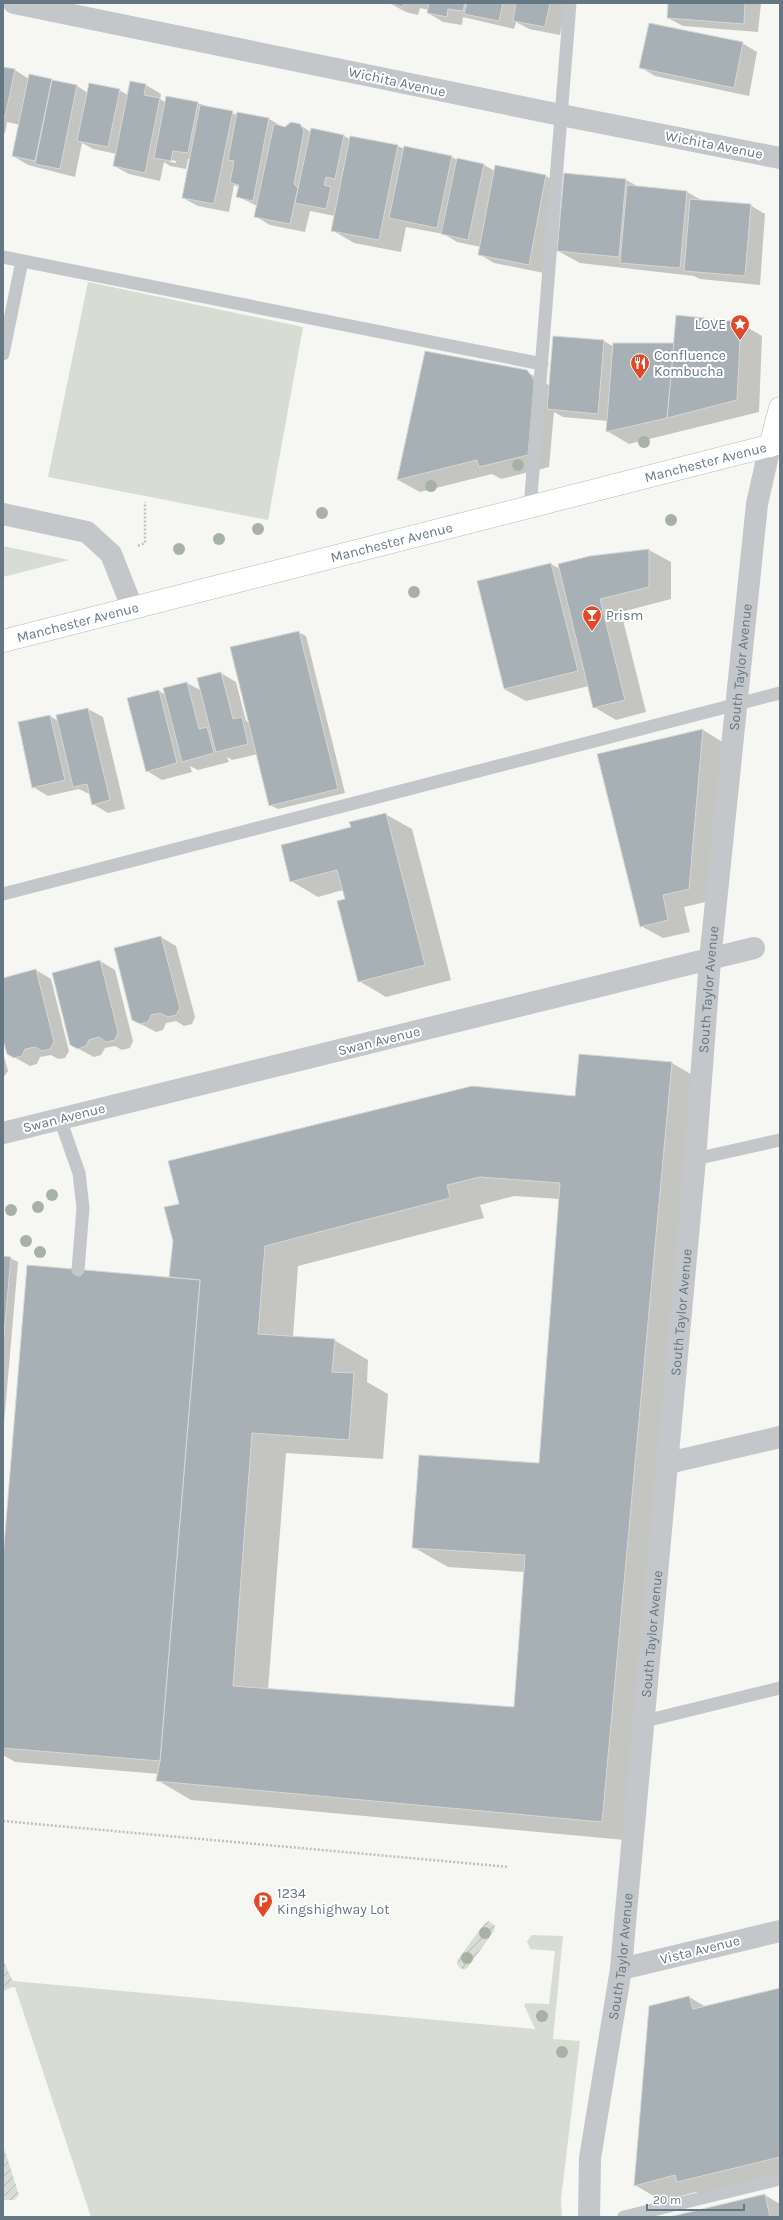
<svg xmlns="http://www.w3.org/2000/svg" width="783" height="2220" viewBox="0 0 783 2220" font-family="Karla,sans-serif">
  <defs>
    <pattern id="garden-furrows" width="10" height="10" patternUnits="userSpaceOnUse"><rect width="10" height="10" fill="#d7ddd3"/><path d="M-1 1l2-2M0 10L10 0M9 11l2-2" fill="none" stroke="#b2b8b1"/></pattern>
  </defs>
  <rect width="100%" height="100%" fill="#f6f6f2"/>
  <g fill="#d7ddd3">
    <polygon points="88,282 303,327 268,520 48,477"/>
    <polygon points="3,546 69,560 3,577"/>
    <polygon points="532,1935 563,1936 553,2039 580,2041 561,2199 562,2217 91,2217 13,1981 535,2029 524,2005 526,2003 549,2004 555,1951 530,1949 527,1941"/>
  </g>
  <g fill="url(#garden-furrows)">
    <polygon points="489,1921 495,1926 494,1931 468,1967 464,1970 460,1968 457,1964 458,1959 485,1923"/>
    <polygon points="3,1960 15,1986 3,1991"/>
    <polygon points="3,2145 19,2195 14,2200 3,2200"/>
  </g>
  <g fill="#0003" fill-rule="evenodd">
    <polygon points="566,3 560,35 529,29 516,22 514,29 463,17 462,25 443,22 428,13 429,10 420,8 418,15 406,12 391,4"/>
    <polygon points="669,3 761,3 758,32 683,26 668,18"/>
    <polygon points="742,43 757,52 749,96 655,76 640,67"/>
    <path d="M3,68L15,70L29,79L30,75L77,86L88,93L119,90L128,95L130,82L146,85L161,94L160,99L166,103H197L238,115L269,119L285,128L300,125L311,132L344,136L350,139L398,146L404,149L405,147L452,157L457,160L484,165L495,171L546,176L561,185L544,273L494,263L479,254L481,247L457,242L444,234L406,227L401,252L354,243L332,230L335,216L310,211L305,232L270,225L255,216L257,206L237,196L239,187L234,185L229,212L198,206L183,198L190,159H188L186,169L170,166L164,162L160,181L129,174L114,166L117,154L93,149L82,143L75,177L28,165L13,156L20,125L7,122L5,133H3ZM170,160L176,161V163L170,162Z"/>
    <polygon points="626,180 639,187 687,192 703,201 750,205 765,214 760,285 700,279 694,276 580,263 558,251"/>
    <polygon points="740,323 762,336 759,412 629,444 607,431 608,421 563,417 554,412 549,467 501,479 492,474 420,492 398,480 526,371 550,386 604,341 614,347 675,344"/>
    <polygon points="649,550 671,562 671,599 621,612 646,712 616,720 594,707 589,686 526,701 504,689 551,564 560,569 590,557"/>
    <polygon points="298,632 306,636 345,793 278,809 270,805 258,754 232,760 227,757 229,762 198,770 190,766 192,772 162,780 147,771 159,691 166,695 187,683 202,691 221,673 236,682 246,721 250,723"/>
    <polygon points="88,709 103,717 125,809 108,813 93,804 91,795 79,789 48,796 33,787 50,716 58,721 57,716"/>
    <polygon points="703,730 724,743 710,901 684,907 690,932 663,938 641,926"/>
    <polygon points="385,814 412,829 451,980 386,997 359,981 343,890 318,897 291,881 352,828"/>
    <polygon points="161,937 176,946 195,1017 192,1024 184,1026 176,1021 166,1023 163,1030 156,1032 133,1020 115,949"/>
    <polygon points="100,961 115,970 133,1041 130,1048 122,1050 115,1046 105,1048 101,1055 94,1057 71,1045"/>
    <polygon points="36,970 51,979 69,1051 65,1058 58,1059 51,1055 40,1057 37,1064 30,1066 7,1053 3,1036 3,979"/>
    <polygon points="3,1053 8,1071 3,1078"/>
    <path d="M672,1063L706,1083L636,1841L191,1800L157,1780L159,1774L15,1762L3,1755V1570L174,1279L170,1277L174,1241ZM514,1196L560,1199L540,1464L413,1547L448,1567L525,1572L515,1708L268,1690L286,1453L383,1459L388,1394L367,1382L368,1360L334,1340L293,1337L298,1266L484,1218L480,1205Z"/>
    <polygon points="3,1257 10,1258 18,1262 3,1435"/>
    <polygon points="780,1989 780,2178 705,2197 696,2192 662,2201 635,2185 689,1997 706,2007"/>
    <polygon points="765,2195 780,2204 780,2217 674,2217"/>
  </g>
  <g fill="#a7b0b5" stroke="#d7d7d5" fill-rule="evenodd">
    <polygon points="390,3 404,3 403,7"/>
    <polygon points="429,3 465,3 463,11 448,9 447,17 427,13"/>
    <polygon points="467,3 503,3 499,21 464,14"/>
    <polygon points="516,3 550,3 545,27 513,21"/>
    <polygon points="668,3 745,3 744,24 667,18"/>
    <polygon points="649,23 743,42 734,88 639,68"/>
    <polygon points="3,67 15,69 5,117 3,117"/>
    <polygon points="29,74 52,79 35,161 12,156"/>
    <polygon points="52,80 77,85 60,169 35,164"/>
    <polygon points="130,81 146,84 144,95 160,98 145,173 113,166"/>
    <polygon points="89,83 120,89 108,147 77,141"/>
    <polygon points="166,96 198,102 188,153 173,151 171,161 154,158"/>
    <polygon points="200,105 233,111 214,204 182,198"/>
    <polygon points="237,112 269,118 253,201 236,197 239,185 230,183 234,161 228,160"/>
    <polygon points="291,122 300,124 304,131 294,184 298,188 290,224 254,217 274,124 285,127"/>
    <polygon points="311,128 344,135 335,179 326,177 324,185 331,187 326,209 295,203"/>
    <polygon points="350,136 398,145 379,240 331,231"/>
    <polygon points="404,146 452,156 437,228 389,218"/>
    <polygon points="457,158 484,164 468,240 441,234"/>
    <polygon points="495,165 546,175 529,265 478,255"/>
    <polygon points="564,173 626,179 619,257 557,251"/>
    <polygon points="627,185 687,191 680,268 620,263"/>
    <polygon points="690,199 751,204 745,276 684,271"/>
    <polygon points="676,315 741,322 737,400 667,418"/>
    <polygon points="553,336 604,340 598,414 547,409"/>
    <polygon points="613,343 674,343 667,418 606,432"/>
    <polygon points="425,351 527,370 535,381 528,455 479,467 477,460 397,480"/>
    <polygon points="649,549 649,587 600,599 625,700 593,708 558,564 590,556"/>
    <polygon points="551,563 578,671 504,689 477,581"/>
    <polygon points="299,631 338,789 269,806 230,647"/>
    <polygon points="221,672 233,719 242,717 248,744 216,752 197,678"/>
    <polygon points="187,682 199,729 207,727 214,753 182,762 163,688"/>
    <polygon points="159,690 177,763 146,772 127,698"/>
    <polygon points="88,708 110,800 92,805 87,784 73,787 56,715"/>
    <polygon points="50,715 65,780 32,788 18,722"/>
    <polygon points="703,729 689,889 663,895 668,920 640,927 597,754"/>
    <polygon points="386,813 425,965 358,982 337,901 345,899 337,870 290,882 281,845 351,827 349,822"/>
    <polygon points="161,936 180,1008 176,1015 168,1017 160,1013 151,1015 148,1022 140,1024 132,1020 114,948"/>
    <polygon points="100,960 118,1032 115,1040 106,1042 99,1037 89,1040 86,1046 78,1049 70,1045 52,973"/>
    <polygon points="36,969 54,1042 50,1049 42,1051 35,1047 25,1049 22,1056 14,1058 7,1054 3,1040 3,978"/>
    <path d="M579,1054L672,1062L602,1822L156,1781L160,1761L200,1280L169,1277L173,1241L164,1207L179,1204L168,1161L472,1086L575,1096ZM480,1177L560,1183L539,1463L419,1455L412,1548L525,1555L514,1707L233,1686L252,1433L349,1440L354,1373L332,1372L335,1339L258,1334L265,1246L450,1198L447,1185Z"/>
    <polygon points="3,1256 11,1257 3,1346"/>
    <polygon points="27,1265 200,1280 160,1761 3,1748 3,1558"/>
    <polygon points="780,1988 780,2157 677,2182 675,2175 634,2186 649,2006 689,1996 693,2009"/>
    <polygon points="765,2194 770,2217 669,2217"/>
  </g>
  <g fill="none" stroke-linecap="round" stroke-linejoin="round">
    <g stroke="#b3b9bd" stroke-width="23">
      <g id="secondary">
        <polyline points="770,446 780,408"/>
        <path id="s2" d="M3,641L780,443"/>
      </g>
    </g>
    <g stroke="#bdbfc1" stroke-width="2.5" stroke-dasharray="2 2" stroke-linecap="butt">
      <polyline points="138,546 145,543 145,502"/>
      <polyline points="3,1821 509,1867"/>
    </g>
    <g stroke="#c3c7ca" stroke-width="13">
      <polyline points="3,257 542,364"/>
      <polyline points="3,354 22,261"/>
      <polyline points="530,508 570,3"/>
      <polyline points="3,894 780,693"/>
      <polyline points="60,1119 79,1173 83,1208 78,1270"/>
      <polyline points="695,1159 780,1140"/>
      <polyline points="645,1721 780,1688"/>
      <polyline points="624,2217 780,2179"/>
    </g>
    <g stroke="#c3c7ca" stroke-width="22">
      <polyline points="14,3 561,115 780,158"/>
      <polyline points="3,514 87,532 111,554 132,607"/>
      <polyline points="3,1133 754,948"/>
      <polyline points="668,1463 780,1437"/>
      <polyline points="621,1969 780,1931"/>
      <path id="s1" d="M589,2217L590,2158L621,1969L625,1923L695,1159L710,960L757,504L770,446"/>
    </g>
    <use href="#secondary" stroke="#fff" stroke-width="22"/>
  </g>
  <g fill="#a8b2a4">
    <circle cx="644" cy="442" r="6"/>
    <circle cx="518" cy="465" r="6"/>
    <circle cx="431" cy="486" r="6"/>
    <circle cx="322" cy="513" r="6"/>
    <circle cx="671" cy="520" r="6"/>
    <circle cx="258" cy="529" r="6"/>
    <circle cx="219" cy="539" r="6"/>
    <circle cx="179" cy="549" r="6"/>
    <circle cx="414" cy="592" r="6"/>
    <circle cx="52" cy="1195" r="6"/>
    <circle cx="38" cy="1207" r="6"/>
    <circle cx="11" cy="1210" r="6"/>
    <circle cx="26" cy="1241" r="6"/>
    <circle cx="40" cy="1252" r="6"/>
    <circle cx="485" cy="1933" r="6"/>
    <circle cx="467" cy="1958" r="6"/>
    <circle cx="542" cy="2016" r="6"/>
    <circle cx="562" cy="2052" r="6"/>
  </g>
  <defs>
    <g id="sight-pin" transform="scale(1)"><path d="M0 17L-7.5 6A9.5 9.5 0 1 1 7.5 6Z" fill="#e04a28" stroke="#fff"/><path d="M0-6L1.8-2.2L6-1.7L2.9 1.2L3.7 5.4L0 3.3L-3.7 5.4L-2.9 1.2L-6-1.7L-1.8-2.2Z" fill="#fff"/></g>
    <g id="restaurant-pin" transform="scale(1)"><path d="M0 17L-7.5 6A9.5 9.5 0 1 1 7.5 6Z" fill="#e04a28" stroke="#fff"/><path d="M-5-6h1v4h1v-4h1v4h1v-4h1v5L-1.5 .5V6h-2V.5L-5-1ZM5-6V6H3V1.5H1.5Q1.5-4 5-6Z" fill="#fff"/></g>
    <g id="bar-pin" transform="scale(1)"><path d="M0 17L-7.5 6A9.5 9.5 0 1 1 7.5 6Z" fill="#e04a28" stroke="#fff"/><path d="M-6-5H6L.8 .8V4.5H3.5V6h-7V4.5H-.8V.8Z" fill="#fff"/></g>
    <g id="parking-pin" transform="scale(1)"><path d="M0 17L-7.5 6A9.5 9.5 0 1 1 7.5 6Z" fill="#e04a28" stroke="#fff"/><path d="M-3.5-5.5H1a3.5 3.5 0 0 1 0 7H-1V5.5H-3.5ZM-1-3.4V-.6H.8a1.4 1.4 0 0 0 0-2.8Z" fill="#fff"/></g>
  </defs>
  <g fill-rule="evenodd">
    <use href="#sight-pin" x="740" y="324"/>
    <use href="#restaurant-pin" x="640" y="363"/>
    <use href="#bar-pin" x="592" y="615"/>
    <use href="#parking-pin" x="263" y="1901"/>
  </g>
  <g text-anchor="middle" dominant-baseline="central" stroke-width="4" stroke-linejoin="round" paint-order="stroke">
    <g font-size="14" fill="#657783" stroke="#fff">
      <text transform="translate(397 82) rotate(12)">Wichita Avenue</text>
      <text transform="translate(714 145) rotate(11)">Wichita Avenue</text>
      <text stroke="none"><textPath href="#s2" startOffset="725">Manchester Avenue</textPath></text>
      <text stroke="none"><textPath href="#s2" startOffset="401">Manchester Avenue</textPath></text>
      <text stroke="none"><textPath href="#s2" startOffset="77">Manchester Avenue</textPath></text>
      <text stroke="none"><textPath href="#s1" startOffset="1558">South Taylor Avenue</textPath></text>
      <text stroke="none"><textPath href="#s1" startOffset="1234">South Taylor Avenue</textPath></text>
      <text transform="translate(379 1041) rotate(-14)">Swan Avenue</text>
      <text transform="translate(64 1118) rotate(-14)">Swan Avenue</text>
      <text stroke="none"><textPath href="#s1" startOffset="910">South Taylor Avenue</textPath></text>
      <text stroke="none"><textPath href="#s1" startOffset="587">South Taylor Avenue</textPath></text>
      <text transform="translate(700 1950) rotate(-14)">Vista Avenue</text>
      <text stroke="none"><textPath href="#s1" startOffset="263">South Taylor Avenue</textPath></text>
    </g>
    <g font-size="14" fill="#657783" stroke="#fff" text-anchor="start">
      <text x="726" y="324" text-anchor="end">LOVE</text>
      <text x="654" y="355">Confluence<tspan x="654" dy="16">Kombucha</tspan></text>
      <text x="606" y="615">Prism</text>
      <text x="277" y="1893">1234<tspan x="277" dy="16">Kingshighway Lot</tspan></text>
    </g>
  </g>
  <rect width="783" height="2220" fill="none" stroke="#657783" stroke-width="8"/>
  <path d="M647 2204v6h97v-6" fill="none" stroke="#657783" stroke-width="2"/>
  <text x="653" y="2204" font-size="12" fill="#657783" stroke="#ffffff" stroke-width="3" paint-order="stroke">20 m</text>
</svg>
